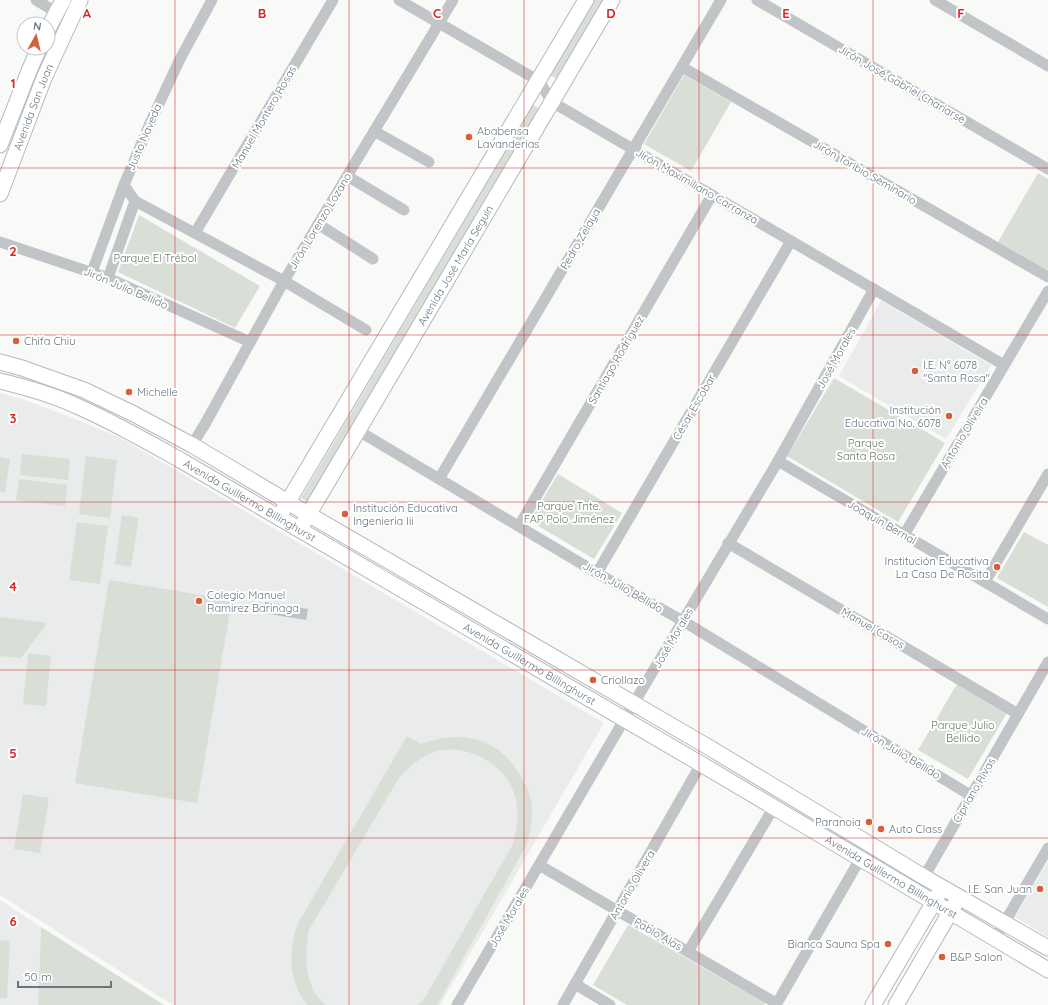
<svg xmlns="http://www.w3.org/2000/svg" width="1048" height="1005" viewBox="0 0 1048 1005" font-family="Quicksand,sans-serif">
  <rect width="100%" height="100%" fill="#f9f9f7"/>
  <g fill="#eaebeb">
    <polygon points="881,301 991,365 946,439 839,376"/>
    <polygon points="0,393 22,399 73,418 118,437 150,455 604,723 440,1005 173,1005 0,895"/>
    <polygon points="1048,861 1048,937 1015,917"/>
    <polygon points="0,900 41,927 38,1005 0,1005"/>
  </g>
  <g fill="#d9ded7">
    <polygon points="593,0 604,0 557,79 549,75"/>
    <polygon points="684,75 731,102 691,171 644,144"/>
    <polygon points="533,105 542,110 308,502 301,498"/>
    <polygon points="1038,173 1048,179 1048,271 998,242"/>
    <polygon points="139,215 260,286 235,328 118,272"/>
    <polygon points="834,378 945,443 898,522 787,456"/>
    <polygon points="22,454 70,459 68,480 20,475"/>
    <polygon points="86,456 117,460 110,518 79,514"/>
    <polygon points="0,457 10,459 5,493 0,492"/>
    <polygon points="558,474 622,513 594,559 530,521"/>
    <polygon points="19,479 67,485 65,506 16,500"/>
    <polygon points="122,515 139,518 131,567 115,564"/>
    <polygon points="77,522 108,526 100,584 69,580"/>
    <polygon points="1024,532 1048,545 1048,607 997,578"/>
    <polygon points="109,580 232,600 197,803 75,783"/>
    <polygon points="0,617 47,623 21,658 0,656"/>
    <polygon points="28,653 51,656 46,706 23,704"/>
    <polygon points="957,684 1007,713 968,779 918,750"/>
    <path d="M407,736L421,744C463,729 500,737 522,779C524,783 528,788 529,792C534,810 532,829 526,846L437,1005H418L424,999L512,846C526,809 515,771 477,755C462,749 444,747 429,754C418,759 409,768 400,776L309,930C304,955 304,988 326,1005H307C289,982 288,952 297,925Z"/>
    <polygon points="23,794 49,798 40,853 14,849"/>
    <polygon points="628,925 765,1003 764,1005 627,1005 593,985"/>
    <polygon points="41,927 164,1005 38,1005"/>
    <polygon points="0,940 10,941 7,998 0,998"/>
  </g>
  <polygon fill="#bac4c8" points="265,602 308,609 306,620 263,613"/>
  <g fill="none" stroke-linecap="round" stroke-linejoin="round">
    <g stroke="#b3b9bd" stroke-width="17">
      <g id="secondary">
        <polyline points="48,29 63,0"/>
        <polyline points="0,145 29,71 39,48"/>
        <path id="s1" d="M0,194L44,78L80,0"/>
        <polyline points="0,362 22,368 84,390 134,414 192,445 308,514 710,748 924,877 1048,948"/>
        <path id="s2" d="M0,381C25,387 56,396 79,407C115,423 148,442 182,461L701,764L1048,970"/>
        <polyline points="283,510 586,0"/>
        <path id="s3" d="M304,522L612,0"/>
        <polyline points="873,1005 938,895"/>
        <polyline points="896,1005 955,904"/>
      </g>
    </g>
    <g stroke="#c1c5c8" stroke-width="11">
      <polyline points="36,0 56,12"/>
      <polyline points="399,0 539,81 552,102 1004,365"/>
      <polyline points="757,0 1048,169"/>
      <polyline points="935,0 1048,66"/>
      <polyline points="682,67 1048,277"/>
      <polyline points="374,131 429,162"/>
      <polyline points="347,176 404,210"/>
      <polyline points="135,201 284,281 366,330"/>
      <polyline points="318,224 373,259"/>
      <polyline points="195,233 333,0"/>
      <polyline points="0,242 108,278 250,342"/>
      <polyline points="92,272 124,185"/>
      <polyline points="108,278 135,201 124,185 151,121 180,59 212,0"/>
      <polyline points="357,430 597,573 683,621 970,795"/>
      <polyline points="192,445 205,424 284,281 453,0"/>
      <polyline points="778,461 1048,619"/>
      <polyline points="439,479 721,0"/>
      <polyline points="519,526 712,195"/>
      <polyline points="904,535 1048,291"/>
      <polyline points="728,543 1018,714"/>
      <polyline points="597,573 791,241"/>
      <polyline points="985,582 1048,474"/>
      <polyline points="539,865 776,1003"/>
      <polyline points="924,877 1048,662"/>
      <polyline points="995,939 1048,848"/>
      <polyline points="688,952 774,807"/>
      <polyline points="575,984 610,1005"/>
      <polyline points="457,1005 624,720 778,461 874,289"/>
      <polyline points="563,1005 701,764"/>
      <polyline points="776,1005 860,859"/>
    </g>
    <use href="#secondary" stroke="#fff" stroke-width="15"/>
  </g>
  <path fill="none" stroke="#d62828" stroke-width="1" stroke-opacity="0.55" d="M175,0V1005M349,0V1005M524,0V1005M699,0V1005M873,0V1005M0,168H1048M0,335H1048M0,502H1048M0,670H1048M0,838H1048"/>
  <g fill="#d75e3a" stroke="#fff" stroke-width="1.5">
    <circle cx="469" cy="137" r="4"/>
    <circle cx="16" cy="341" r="4"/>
    <circle cx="915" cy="371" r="4"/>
    <circle cx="129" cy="392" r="4"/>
    <circle cx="949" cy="416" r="4"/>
    <circle cx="345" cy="514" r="4"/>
    <circle cx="997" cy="567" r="4"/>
    <circle cx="199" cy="601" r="4"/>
    <circle cx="593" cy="680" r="4"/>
    <circle cx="869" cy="822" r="4"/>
    <circle cx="881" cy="829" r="4"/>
    <circle cx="1040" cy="889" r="4"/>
    <circle cx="888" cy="944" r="4"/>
    <circle cx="942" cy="957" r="4"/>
  </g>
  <g text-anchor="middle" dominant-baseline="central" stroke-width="4" stroke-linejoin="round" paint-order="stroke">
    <g font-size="11" fill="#667580" stroke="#fff">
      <text transform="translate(902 84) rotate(30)">Jirón José Gabriel Chariarse</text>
      <text stroke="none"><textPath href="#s1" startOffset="93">Avenida San Juan</textPath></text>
      <text transform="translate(264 117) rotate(-60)">Manuel Montero Rosas</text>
      <text transform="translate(144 137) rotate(-67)">Justo Naveda</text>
      <text transform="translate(865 172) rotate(30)">Jirón Toribio Seminario</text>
      <text transform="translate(697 186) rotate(30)">Jirón Maximiliano Carranza</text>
      <text transform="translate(320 221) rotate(-59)">Jirón Lorenzo Lozano</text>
      <text transform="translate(580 239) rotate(-60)">Pedro Zelaya</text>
      <text stroke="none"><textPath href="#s3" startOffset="298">Avenida José María Seguín</textPath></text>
      <text transform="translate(126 288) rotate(23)">Jirón Julio Bellido</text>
      <text transform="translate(836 358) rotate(-61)">José Morales</text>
      <text transform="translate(616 360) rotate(-60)">Santiago Rodríguez</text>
      <text transform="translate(694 407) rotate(-60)">César Escobar</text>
      <text transform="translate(964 433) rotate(-59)">Antonio Oliveira</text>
      <text stroke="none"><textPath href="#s2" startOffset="278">Avenida Guillermo Billinghurst</textPath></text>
      <text transform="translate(882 522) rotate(30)">Joaquín Bernal</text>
      <text transform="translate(623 587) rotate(30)">Jirón Julio Bellido</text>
      <text transform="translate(873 628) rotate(30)">Manuel Casos</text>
      <text transform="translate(673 638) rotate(-60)">José Morales</text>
      <text stroke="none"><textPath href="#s2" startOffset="602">Avenida Guillermo Billinghurst</textPath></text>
      <text transform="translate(901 753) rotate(31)">Jirón Julio Bellido</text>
      <text transform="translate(974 790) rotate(-60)">Cipriano Rivas</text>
      <text stroke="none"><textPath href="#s2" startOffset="1022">Avenida Guillermo Billinghurst</textPath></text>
      <text transform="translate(632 885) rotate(-60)">Antonio Olivera</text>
      <text transform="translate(509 917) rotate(-60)">José Morales</text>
      <text transform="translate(658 934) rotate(30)">Pablo Alas</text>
    </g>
    <g font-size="11" fill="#667580" stroke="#fff" text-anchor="start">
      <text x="477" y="131">Ababensa<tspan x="477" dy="13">Lavanderias</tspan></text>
      <text x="24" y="341">Chifa Chiu</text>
      <text x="923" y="365">I.E. N° 6078<tspan x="923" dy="13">"Santa Rosa"</tspan></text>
      <text x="137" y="392">Michelle</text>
      <text x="941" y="410" text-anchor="end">Institución<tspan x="941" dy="13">Educativa No. 6078</tspan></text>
      <text x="353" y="508">Institución Educativa<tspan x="353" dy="13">Ingenieria Iii</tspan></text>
      <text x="989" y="561" text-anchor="end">Institución Educativa<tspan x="989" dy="13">La Casa De Rosita</tspan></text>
      <text x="207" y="595">Colegio Manuel<tspan x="207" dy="13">Ramirez Barinaga</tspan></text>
      <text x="601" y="680">Criollazo</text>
      <text x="861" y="822" text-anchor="end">Paranoia</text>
      <text x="889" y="829">Auto Class</text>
      <text x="1032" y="889" text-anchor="end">I.E. San Juan</text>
      <text x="880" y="944" text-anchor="end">Bianca Sauna Spa</text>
      <text x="950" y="957">B&amp;P Salon</text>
    </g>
    <g font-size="11" fill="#687965" stroke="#fff">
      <text x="155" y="258">Parque El Trébol</text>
      <text x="866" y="443">Parque<tspan x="866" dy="13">Santa Rosa</tspan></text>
      <text x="569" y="506">Parque Tnte.<tspan x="569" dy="13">FAP Polo Jiménez</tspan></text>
      <text x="963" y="725">Parque Julio<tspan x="963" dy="13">Bellido</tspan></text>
    </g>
  </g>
  <g font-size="13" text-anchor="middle" font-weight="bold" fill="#d62828" stroke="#fff" stroke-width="4" stroke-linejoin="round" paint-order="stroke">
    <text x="87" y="18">A</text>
    <text x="262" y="18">B</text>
    <text x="437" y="18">C</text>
    <text x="611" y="18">D</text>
    <text x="786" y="18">E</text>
    <text x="961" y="18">F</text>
    <text x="13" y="88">1</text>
    <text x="13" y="256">2</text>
    <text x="13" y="423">3</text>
    <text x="13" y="591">4</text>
    <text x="13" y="758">5</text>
    <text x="13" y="926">6</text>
  </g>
  <g transform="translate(36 36) rotate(8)"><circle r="19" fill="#ffffff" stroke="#c2c8cc"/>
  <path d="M0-3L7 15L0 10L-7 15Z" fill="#d75e3a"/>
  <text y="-6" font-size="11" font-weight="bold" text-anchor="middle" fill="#667580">N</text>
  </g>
  <path d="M18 981v6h93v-6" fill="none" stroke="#667580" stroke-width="2"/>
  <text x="24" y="981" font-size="12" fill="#667580" stroke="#ffffff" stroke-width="3" paint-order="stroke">50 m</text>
</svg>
